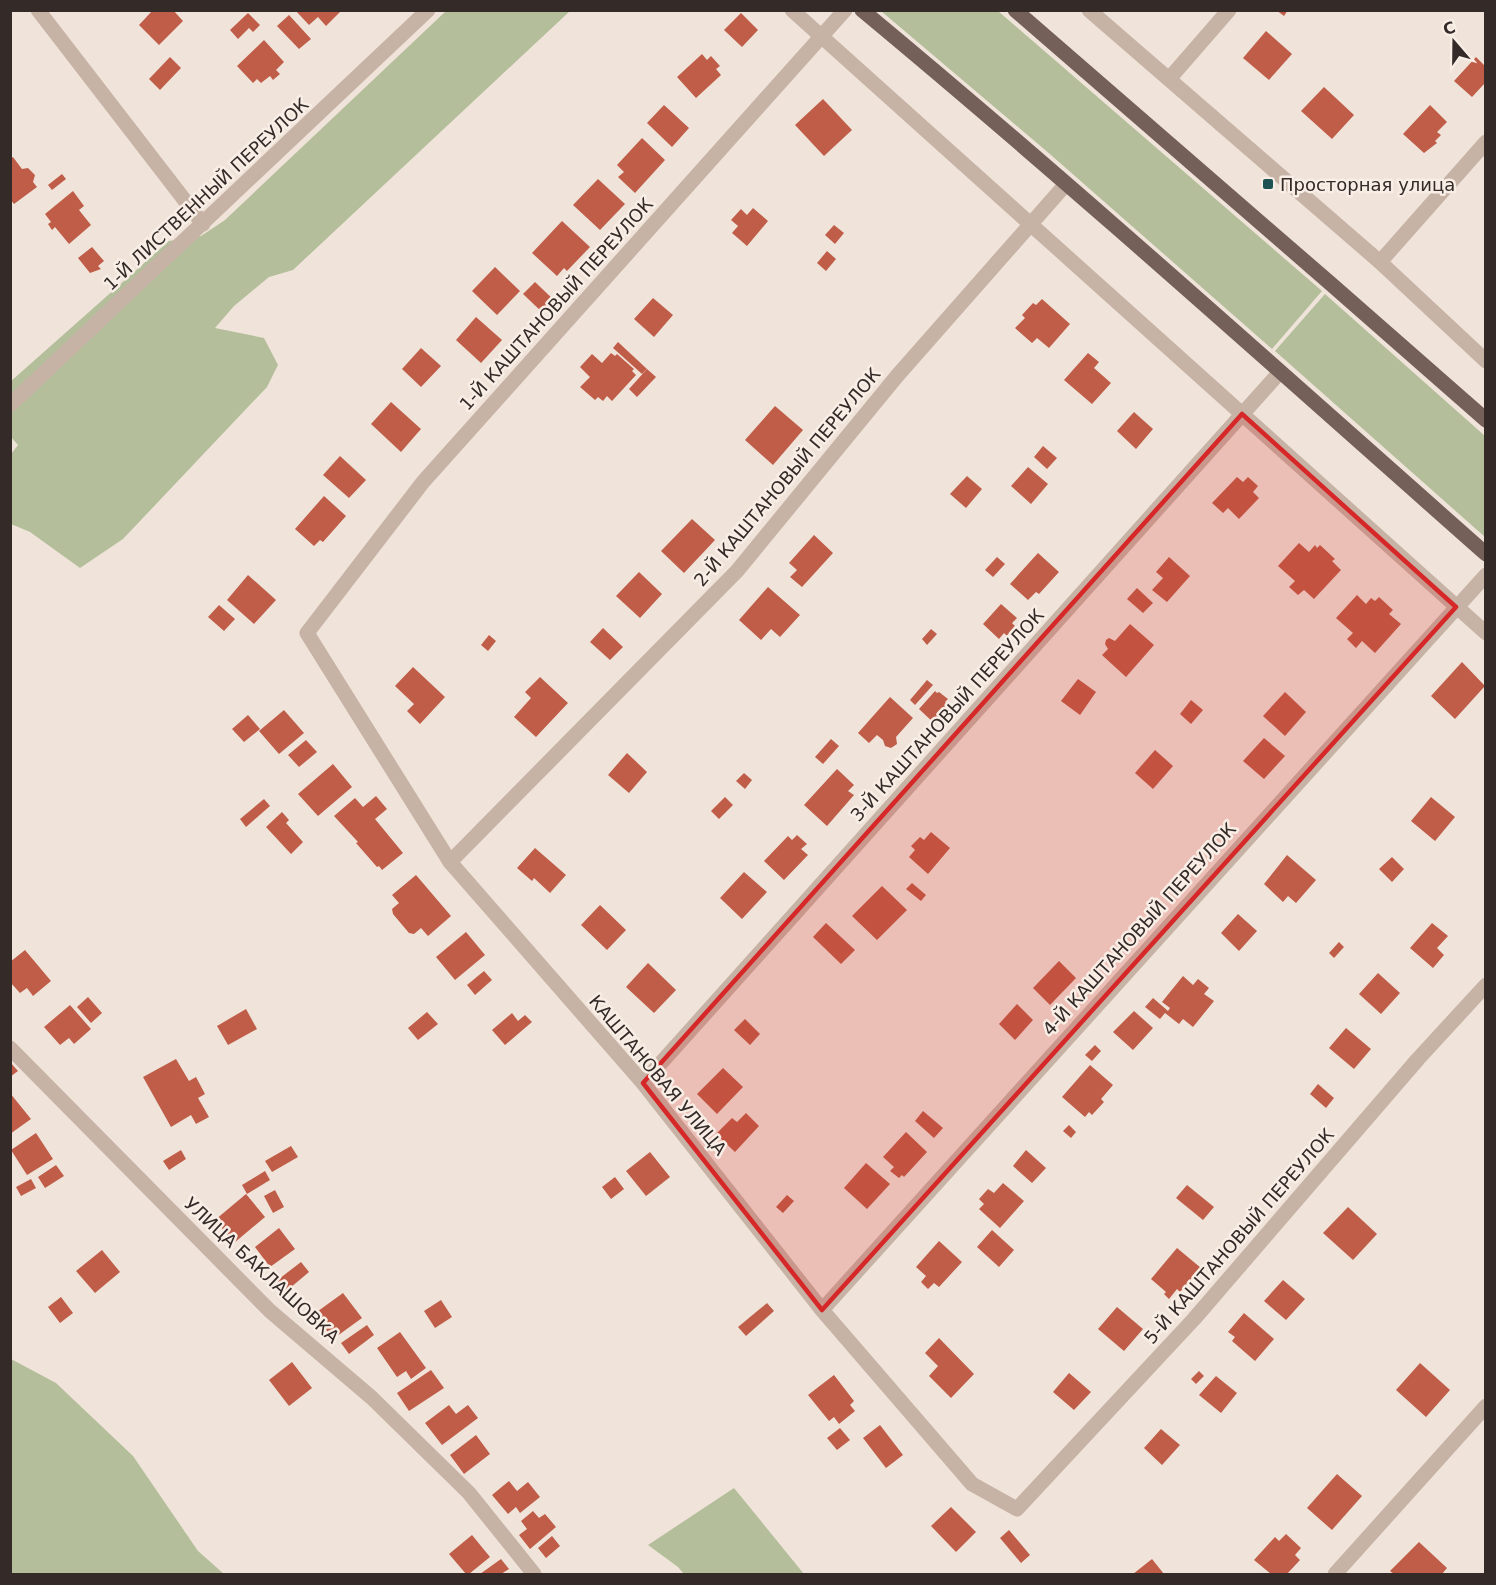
<svg xmlns="http://www.w3.org/2000/svg" width="1496" height="1585" viewBox="0 0 1496 1585" font-family="'DejaVu Sans',sans-serif">
  <rect width="100%" height="100%" fill="#f0e4da"/>
  <g fill="#b4be9b">
    <polygon points="446,11 570,11 293,270 269,277 234,306 215,328 264,338 278,365 267,387 123,539 80,568 30,532 11,524 11,454 18,445 11,437 10,382 169,241 201,236 225,220"/>
    <polygon points="881,11 998,11 1322,291 1272,349 1051,155"/>
    <polygon points="1325,294 1485,436 1485,537 1275,351"/>
    <polygon points="11,1359 56,1383 133,1456 198,1551 224,1574 11,1574"/>
    <polygon points="734,1488 804,1574 684,1574 678,1567 648,1545"/>
  </g>
  <g fill="#bf5d48">
    <polygon points="153,10 173,10 183,21 159,45 139,25"/>
    <polygon points="295,10 342,10 326,26 318,17 309,25"/>
    <polygon points="1276,10 1288,10 1284,16"/>
    <polygon points="248,13 260,25 253,32 249,28 238,39 230,30"/>
    <polygon points="741,13 758,30 742,47 724,30"/>
    <polygon points="289,15 311,39 299,49 277,26"/>
    <polygon points="1266,31 1292,54 1269,80 1243,58"/>
    <polygon points="264,40 284,62 276,70 280,74 273,80 270,76 261,83 257,79 253,83 237,66"/>
    <polygon points="702,54 707,60 711,56 720,66 716,69 721,75 696,98 677,77"/>
    <polygon points="170,57 181,68 160,90 149,79"/>
    <polygon points="1476,57 1485,66 1485,83 1472,97 1454,81"/>
    <polygon points="1324,87 1354,115 1332,139 1301,111"/>
    <polygon points="823,99 852,130 824,156 795,125"/>
    <polygon points="664,105 689,128 672,147 647,123"/>
    <polygon points="1430,105 1447,122 1437,132 1441,135 1435,141 1437,143 1424,153 1403,134"/>
    <polygon points="642,138 665,160 635,193 618,177 624,172 617,165"/>
    <polygon points="13,157 22,169 28,168 35,175 33,182 37,187 14,204 10,199 10,159"/>
    <polygon points="62,174 66,179 52,190 48,185"/>
    <polygon points="598,179 625,204 600,230 573,205"/>
    <polygon points="73,191 84,206 79,210 91,225 69,244 55,227 52,230 48,224 51,222 45,214"/>
    <polygon points="753,208 768,221 747,246 732,233 738,226 731,220 741,209 747,215"/>
    <polygon points="562,221 590,247 567,271 564,268 557,276 532,253"/>
    <polygon points="834,225 844,233 835,244 825,235"/>
    <polygon points="92,247 104,261 98,266 101,269 90,273 78,258"/>
    <polygon points="827,251 836,259 826,271 817,263"/>
    <polygon points="495,267 520,291 497,315 472,291"/>
    <polygon points="535,282 555,301 543,313 523,294"/>
    <polygon points="653,298 673,315 654,337 634,319"/>
    <polygon points="1042,299 1070,324 1049,348 1037,338 1032,343 1015,328 1025,318 1022,315 1033,303 1036,305"/>
    <polygon points="476,317 502,340 481,363 456,340"/>
    <polygon points="618,342 647,369 642,374 613,348"/>
    <polygon points="421,348 441,366 421,387 402,369"/>
    <polygon points="611,353 615,356 617,354 634,369 632,371 636,375 612,401 607,396 603,401 598,397 595,400 580,387 590,377 580,367 592,354 602,363"/>
    <polygon points="1088,353 1099,362 1094,368 1111,383 1092,404 1064,380"/>
    <polygon points="647,369 656,377 637,397 629,389"/>
    <polygon points="391,402 421,429 401,452 371,424"/>
    <polygon points="775,406 803,430 773,465 745,440"/>
    <polygon points="1134,412 1153,429 1136,449 1117,431"/>
    <polygon points="1043,446 1057,458 1047,469 1034,457"/>
    <polygon points="340,456 366,480 349,498 323,475"/>
    <polygon points="1028,467 1048,484 1031,504 1011,486"/>
    <polygon points="967,476 982,489 966,508 950,494"/>
    <polygon points="1237,477 1243,482 1248,477 1258,486 1253,492 1259,498 1239,519 1228,508 1223,513 1212,503"/>
    <polygon points="324,496 346,516 323,542 320,540 314,546 295,529"/>
    <polygon points="692,519 715,540 684,573 661,551"/>
    <polygon points="814,535 833,553 802,587 790,577 797,570 789,563"/>
    <polygon points="1299,543 1309,552 1315,545 1317,548 1320,545 1335,559 1332,561 1341,570 1314,599 1304,590 1298,595 1289,587 1295,581 1278,566"/>
    <polygon points="1038,553 1059,572 1039,594 1036,592 1028,600 1010,584"/>
    <polygon points="997,557 1005,564 993,577 985,570"/>
    <polygon points="1169,557 1190,576 1167,602 1152,590 1163,578 1156,572"/>
    <polygon points="639,572 662,594 640,618 616,596"/>
    <polygon points="248,575 276,600 254,624 227,600"/>
    <polygon points="768,587 800,615 780,637 771,629 761,640 739,620"/>
    <polygon points="1137,588 1153,603 1143,613 1127,599"/>
    <polygon points="1357,595 1366,604 1371,598 1375,601 1379,597 1393,610 1389,614 1401,624 1375,653 1362,641 1356,648 1347,639 1353,633 1336,618"/>
    <polygon points="1001,604 1017,618 1012,623 1015,626 1007,636 1004,633 999,639 983,624"/>
    <polygon points="219,605 235,619 224,631 208,617"/>
    <polygon points="1130,624 1154,645 1126,677 1102,655 1108,649 1105,644 1106,640 1109,638 1115,641"/>
    <polygon points="603,628 623,647 610,660 590,642"/>
    <polygon points="931,629 937,634 927,645 922,639"/>
    <polygon points="489,635 496,641 488,651 481,645"/>
    <polygon points="1462,662 1485,686 1455,719 1431,696"/>
    <polygon points="413,667 445,697 420,724 407,711 414,704 395,686"/>
    <polygon points="540,677 568,703 536,737 514,717 531,698 525,692"/>
    <polygon points="1078,679 1096,692 1080,715 1061,701"/>
    <polygon points="927,680 933,685 915,705 910,700"/>
    <polygon points="935,691 937,693 939,692 948,699 945,702 951,707 935,724 919,709"/>
    <polygon points="1285,692 1306,712 1285,736 1263,716"/>
    <polygon points="890,697 913,718 896,737 897,744 891,748 885,746 883,740 877,735 869,743 858,733"/>
    <polygon points="1191,700 1203,710 1191,724 1180,714"/>
    <polygon points="284,710 304,733 279,754 259,731"/>
    <polygon points="248,715 260,729 244,742 232,729"/>
    <polygon points="1264,738 1285,756 1264,779 1243,761"/>
    <polygon points="831,739 839,746 823,764 815,757"/>
    <polygon points="306,740 317,752 299,767 288,755"/>
    <polygon points="1155,750 1173,766 1153,789 1135,773"/>
    <polygon points="627,753 647,772 629,793 608,775"/>
    <polygon points="333,764 352,787 318,816 298,794"/>
    <polygon points="837,769 854,785 848,791 854,795 827,826 804,805"/>
    <polygon points="744,773 752,780 745,789 736,781"/>
    <polygon points="376,796 387,809 375,819 403,853 382,870 379,866 377,867 356,843 358,842 334,816 355,798 363,807"/>
    <polygon points="725,797 733,805 719,819 711,811"/>
    <polygon points="1431,797 1455,817 1435,841 1411,821"/>
    <polygon points="264,799 270,806 246,827 240,819"/>
    <polygon points="282,812 289,820 286,823 303,842 291,854 266,827"/>
    <polygon points="931,832 950,848 928,874 909,857 915,850 911,846 920,837 924,840"/>
    <polygon points="797,835 807,844 801,849 808,855 784,880 764,861 788,836 792,840"/>
    <polygon points="535,848 566,875 550,893 534,878 532,881 517,868"/>
    <polygon points="1287,855 1316,880 1296,903 1288,896 1283,902 1264,884"/>
    <polygon points="1392,857 1404,869 1392,882 1379,869"/>
    <polygon points="744,872 767,892 742,919 720,898"/>
    <polygon points="416,875 451,916 428,936 421,928 414,934 409,933 393,914 392,909 399,903 392,895"/>
    <polygon points="912,883 926,895 921,901 906,889"/>
    <polygon points="882,886 907,910 877,940 852,916"/>
    <polygon points="600,905 626,930 607,950 581,925"/>
    <polygon points="1238,914 1257,931 1239,951 1221,933"/>
    <polygon points="826,923 855,950 841,964 813,937"/>
    <polygon points="1432,923 1448,936 1437,948 1444,955 1433,968 1410,948"/>
    <polygon points="466,932 485,955 455,980 436,957"/>
    <polygon points="1339,942 1344,947 1334,958 1329,953"/>
    <polygon points="25,950 51,981 33,996 27,988 20,993 10,982 10,962"/>
    <polygon points="1059,961 1076,978 1050,1005 1033,988"/>
    <polygon points="648,963 676,990 654,1013 626,987"/>
    <polygon points="484,971 492,980 475,995 467,985"/>
    <polygon points="1378,973 1400,993 1381,1014 1359,994"/>
    <polygon points="1183,976 1193,985 1198,979 1209,988 1204,994 1214,1001 1193,1027 1183,1019 1179,1024 1165,1013 1160,1019 1145,1007 1153,998 1168,1011 1170,1008 1162,1002"/>
    <polygon points="88,997 102,1013 91,1023 77,1007"/>
    <polygon points="1017,1004 1033,1020 1015,1040 999,1024"/>
    <polygon points="70,1005 91,1029 74,1044 69,1038 60,1045 44,1027"/>
    <polygon points="246,1009 257,1029 228,1045 217,1026"/>
    <polygon points="1134,1011 1153,1028 1133,1050 1113,1032"/>
    <polygon points="427,1012 438,1024 418,1040 408,1028"/>
    <polygon points="512,1013 518,1021 525,1015 532,1022 505,1045 492,1030"/>
    <polygon points="745,1019 760,1034 750,1045 734,1030"/>
    <polygon points="1346,1028 1371,1049 1354,1069 1329,1048"/>
    <polygon points="1095,1045 1101,1051 1092,1061 1085,1055"/>
    <polygon points="176,1059 189,1081 196,1077 205,1094 198,1098 209,1117 196,1124 191,1115 171,1127 143,1077"/>
    <polygon points="10,1062 18,1071 10,1077"/>
    <polygon points="1090,1065 1113,1085 1101,1099 1104,1102 1092,1115 1089,1112 1085,1117 1062,1097"/>
    <polygon points="723,1068 743,1087 717,1114 697,1094"/>
    <polygon points="1318,1084 1334,1098 1326,1108 1310,1094"/>
    <polygon points="10,1093 31,1119 10,1134"/>
    <polygon points="923,1111 943,1128 934,1138 915,1121"/>
    <polygon points="746,1113 759,1126 735,1152 716,1134 732,1118 737,1122"/>
    <polygon points="1069,1125 1076,1132 1071,1138 1063,1131"/>
    <polygon points="906,1132 927,1152 904,1177 902,1175 899,1178 890,1171 894,1167 883,1157"/>
    <polygon points="36,1133 53,1159 27,1175 11,1150"/>
    <polygon points="291,1146 298,1157 272,1172 265,1161"/>
    <polygon points="181,1150 186,1159 169,1170 163,1161"/>
    <polygon points="1026,1150 1046,1168 1032,1183 1013,1166"/>
    <polygon points="650,1152 670,1177 646,1196 626,1171"/>
    <polygon points="866,1163 890,1184 867,1209 844,1188"/>
    <polygon points="56,1165 64,1176 45,1188 38,1177"/>
    <polygon points="265,1171 270,1180 247,1194 242,1185"/>
    <polygon points="615,1177 624,1189 611,1199 602,1187"/>
    <polygon points="31,1179 36,1188 21,1196 16,1187"/>
    <polygon points="1003,1183 1024,1201 1000,1228 979,1209 984,1204 979,1199 988,1189 994,1193"/>
    <polygon points="1187,1185 1214,1207 1203,1220 1176,1198"/>
    <polygon points="275,1190 284,1207 273,1213 264,1196"/>
    <polygon points="246,1194 265,1217 234,1243 215,1220"/>
    <polygon points="787,1195 794,1201 783,1213 776,1207"/>
    <polygon points="1348,1207 1377,1234 1353,1260 1323,1233"/>
    <polygon points="279,1228 295,1249 270,1267 255,1247"/>
    <polygon points="992,1230 1014,1250 999,1267 977,1247"/>
    <polygon points="939,1241 962,1262 939,1287 934,1283 928,1289 921,1282 926,1276 916,1267"/>
    <polygon points="1177,1248 1201,1268 1180,1292 1177,1289 1169,1299 1164,1294 1166,1292 1151,1279"/>
    <polygon points="102,1250 120,1272 95,1293 76,1271"/>
    <polygon points="301,1262 309,1272 284,1293 275,1282"/>
    <polygon points="1283,1280 1305,1299 1286,1320 1264,1301"/>
    <polygon points="343,1293 362,1318 333,1339 314,1314"/>
    <polygon points="61,1297 73,1313 60,1323 48,1307"/>
    <polygon points="441,1300 452,1317 435,1328 424,1311"/>
    <polygon points="767,1303 774,1311 746,1336 738,1327"/>
    <polygon points="1117,1307 1143,1329 1124,1351 1098,1329"/>
    <polygon points="1244,1313 1274,1339 1255,1361 1232,1341 1235,1337 1228,1332"/>
    <polygon points="367,1325 374,1335 349,1354 341,1343"/>
    <polygon points="400,1332 426,1368 411,1379 406,1371 397,1377 377,1348"/>
    <polygon points="939,1338 974,1374 951,1398 929,1376 938,1366 925,1353"/>
    <polygon points="292,1362 312,1388 289,1406 269,1380"/>
    <polygon points="1420,1363 1450,1390 1426,1417 1396,1390"/>
    <polygon points="431,1370 444,1388 409,1411 397,1393"/>
    <polygon points="1199,1371 1204,1376 1196,1384 1191,1379"/>
    <polygon points="1069,1373 1091,1392 1074,1410 1053,1392"/>
    <polygon points="834,1375 854,1401 850,1405 855,1411 839,1424 834,1417 829,1421 808,1395"/>
    <polygon points="1216,1376 1237,1393 1221,1413 1199,1395"/>
    <polygon points="449,1405 456,1414 468,1405 478,1418 442,1445 425,1423"/>
    <polygon points="880,1425 903,1455 886,1468 863,1438"/>
    <polygon points="840,1428 850,1440 837,1450 827,1438"/>
    <polygon points="1161,1429 1180,1445 1162,1465 1144,1448"/>
    <polygon points="476,1435 490,1454 464,1474 450,1455"/>
    <polygon points="1337,1474 1362,1496 1332,1530 1307,1508"/>
    <polygon points="509,1481 517,1491 528,1482 540,1497 520,1513 516,1507 508,1514 492,1495"/>
    <polygon points="951,1507 976,1532 956,1552 931,1526"/>
    <polygon points="533,1511 539,1518 545,1514 556,1527 530,1549 519,1535 527,1529 521,1521"/>
    <polygon points="1009,1530 1030,1555 1021,1563 1000,1538"/>
    <polygon points="1286,1534 1301,1548 1295,1555 1300,1560 1287,1574 1271,1574 1254,1560 1275,1537 1279,1541"/>
    <polygon points="472,1535 490,1557 469,1574 466,1574 449,1554"/>
    <polygon points="552,1536 560,1546 546,1558 538,1548"/>
    <polygon points="1419,1542 1447,1568 1442,1574 1394,1574 1390,1571"/>
    <polygon points="501,1559 509,1569 501,1574 480,1574"/>
    <polygon points="1152,1559 1164,1574 1133,1574"/>
  </g>
  <g fill="none" stroke-linecap="round" stroke-linejoin="round">
    <g stroke="#c7b3a6" stroke-width="15">
      <polyline points="38,10 203,224"/>
      <polyline points="792,10 1486,633"/>
      <polyline points="845,10 423,482 307,633 450,862 643,1083 822,1310 972,1484 1017,1509 1194,1319 1418,1059 1486,985"/>
      <polyline points="1089,10 1380,262 1486,361"/>
      <polyline points="1169,79 1229,10"/>
      <polyline points="1380,262 1486,142"/>
      <polyline points="10,405 428,10"/>
      <polyline points="450,862 737,571 897,376 1066,184"/>
      <polyline points="10,1048 270,1311 372,1398 469,1493 534,1574"/>
      <polyline points="643,1083 1280,372"/>
      <polyline points="822,1310 1486,575"/>
      <polyline points="1335,1574 1486,1406"/>
    </g>
    <g stroke="#756059" stroke-width="15">
      <path d="M862,10C1074,186 1279,371 1486,554"/>
      <polyline points="1015,10 1331,284 1486,420"/>
    </g>
  </g>
  <path fill="#d62828" fill-opacity="0.2" stroke="#d62828" stroke-width="4.5" stroke-linejoin="round" d="M1242,414L1456,607L822,1310L643,1083Z"/>
  <rect fill="#1f5353" stroke="#f8eee6" stroke-width="2" x="1262" y="178" width="12" height="12" rx="3"/>
  <g text-anchor="middle" dominant-baseline="central" stroke-width="5" stroke-linejoin="round" paint-order="stroke">
    <g font-size="18" fill="#342a27" stroke="#f8eee6" text-anchor="start">
      <text x="1280" y="184">Просторная улица</text>
    </g>
    <g font-size="18" fill="#342a27" stroke="#f8eee6">
      <text transform="translate(206 194) rotate(-43)">1-Й ЛИСТВЕННЫЙ ПЕРЕУЛОК</text>
      <text transform="translate(556 304) rotate(-48)">1-Й КАШТАНОВЫЙ ПЕРЕУЛОК</text>
      <text transform="translate(787 477) rotate(-50)">2-Й КАШТАНОВЫЙ ПЕРЕУЛОК</text>
      <text transform="translate(947 715) rotate(-48)">3-Й КАШТАНОВЫЙ ПЕРЕУЛОК</text>
      <text transform="translate(1139 929) rotate(-48)">4-Й КАШТАНОВЫЙ ПЕРЕУЛОК</text>
      <text transform="translate(658 1075) rotate(50)">КАШТАНОВАЯ УЛИЦА</text>
      <text transform="translate(1239 1236) rotate(-49)">5-Й КАШТАНОВЫЙ ПЕРЕУЛОК</text>
      <text transform="translate(262 1270) rotate(43)">УЛИЦА БАКЛАШОВКА</text>
    </g>
  </g>
  <rect width="1496" height="1585" fill="none" stroke="#342a27" stroke-width="24"/>
  <g transform="translate(1454 42) rotate(340)" stroke="#f8eee6" stroke-width="4.5" paint-order="stroke">
  <path d="M0-4.5L10 22L0 15L-10 22Z" fill="#342a27"/>
  <text y="-9" font-size="16" font-weight="bold" text-anchor="middle" fill="#342a27">С</text>
  </g>
</svg>
